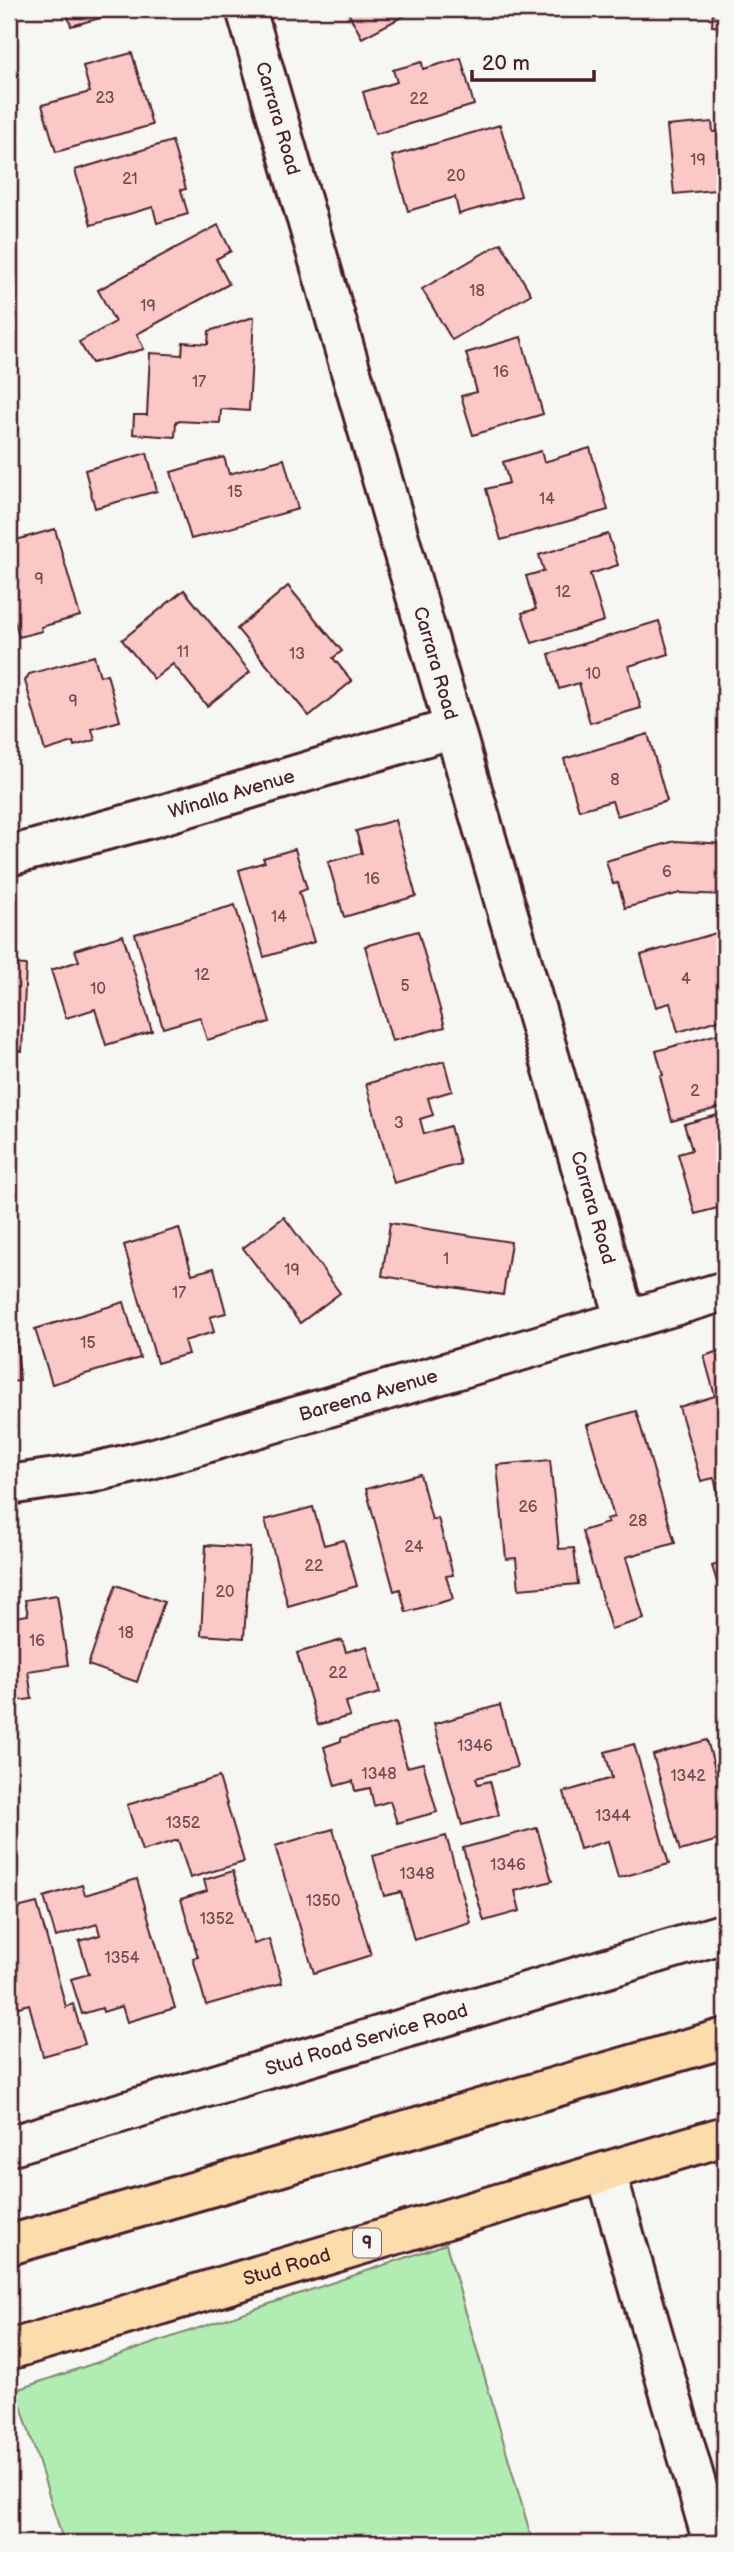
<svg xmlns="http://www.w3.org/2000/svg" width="734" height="2552" viewBox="0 0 734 2552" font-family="'Balsamiq Sans',sans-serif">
  <rect width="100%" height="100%" fill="#f6f6f2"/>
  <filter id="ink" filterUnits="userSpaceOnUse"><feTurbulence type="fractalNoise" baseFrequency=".0143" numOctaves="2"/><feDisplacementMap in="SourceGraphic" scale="14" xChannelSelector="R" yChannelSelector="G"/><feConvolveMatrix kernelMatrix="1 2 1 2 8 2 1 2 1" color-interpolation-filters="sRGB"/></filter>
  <g filter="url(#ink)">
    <polygon fill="#b1ecb2" stroke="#7e866e" stroke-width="2" points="446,2244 533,2543 64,2543 16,2390"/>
    <g fill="#fac9c6" stroke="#4a1f2b" stroke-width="2">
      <polygon points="66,9 122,9 122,12 71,26"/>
      <polygon points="346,9 417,9 362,38"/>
      <polygon points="713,9 725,9 725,27 712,26"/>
      <polygon points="132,53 152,125 56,152 42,105 90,92 83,66"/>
      <polygon points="461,58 474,105 375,134 363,92 397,82 393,70 422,62 423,69"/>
      <polygon points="712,122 713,132 725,131 725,189 674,194 667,126"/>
      <polygon points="500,125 521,196 459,214 455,197 408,211 392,156"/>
      <polygon points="172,141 186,189 181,190 188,214 157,223 153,207 91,225 75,170"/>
      <polygon points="218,225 231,251 216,259 229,284 137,334 144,349 92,363 79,342 115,322 98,290"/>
      <polygon points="501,243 531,294 452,340 422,289"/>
      <polygon points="254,317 249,411 221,409 220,423 176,421 175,437 133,434 134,415 147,415 150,353 182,355 183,342 208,344 209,331"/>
      <polygon points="521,337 543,414 473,435 461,396 477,392 466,353"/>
      <polygon points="590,448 608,510 501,540 486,489 509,483 503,462 541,451 544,462"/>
      <polygon points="147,453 157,491 95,508 85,470"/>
      <polygon points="224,457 229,474 284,459 298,509 191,539 171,472"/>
      <polygon points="55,529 80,616 41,627 42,631 19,637 15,622 9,623 9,542"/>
      <polygon points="608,534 618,565 590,574 604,621 532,643 522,613 536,609 526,576 544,571 539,555"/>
      <polygon points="288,586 342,651 333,658 352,681 309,716 237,629"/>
      <polygon points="184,590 250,672 207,706 173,664 154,679 122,640"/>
      <polygon points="659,621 669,654 629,666 641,708 590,723 579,683 559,689 549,654"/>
      <polygon points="94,656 100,676 107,674 120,721 92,729 95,740 74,746 73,742 45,751 25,681 29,674"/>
      <polygon points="648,734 667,801 617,816 612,801 579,810 564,759"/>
      <polygon points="395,820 416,896 344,917 328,862 362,853 356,831"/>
      <polygon points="675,841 725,844 725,895 680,893 625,908 618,883 613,884 606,861"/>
      <polygon points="295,849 307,889 299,892 314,942 264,957 239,870 265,862 263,858"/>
      <polygon points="235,905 270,1022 207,1040 200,1017 163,1028 135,934"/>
      <polygon points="418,931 445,1027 392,1041 365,946"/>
      <polygon points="723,931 725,1018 678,1032 670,1003 656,1007 641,955"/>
      <polygon points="123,935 152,1031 106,1045 95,1009 66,1018 51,970 79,961 75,950"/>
      <polygon points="9,964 26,965 22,1051 9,1051"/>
      <polygon points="725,1032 725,1106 672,1121 660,1076 663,1075 656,1051"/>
      <polygon points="444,1061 452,1091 428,1098 433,1115 420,1119 424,1134 450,1126 460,1164 394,1183 366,1084"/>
      <polygon points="725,1113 725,1206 695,1214 678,1154 692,1150 684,1124"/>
      <polygon points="284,1217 340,1293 300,1323 243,1248"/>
      <polygon points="390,1223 511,1242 503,1295 382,1276"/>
      <polygon points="179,1228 192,1274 214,1268 226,1313 210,1317 214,1332 184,1341 188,1354 157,1363 124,1245"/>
      <polygon points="124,1302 140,1358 52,1384 35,1329"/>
      <polygon points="16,1334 20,1381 9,1382 9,1335"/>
      <polygon points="725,1349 725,1491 718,1493 714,1478 701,1481 679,1407 715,1396 704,1356"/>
      <polygon points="636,1411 675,1543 626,1557 644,1619 611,1629 582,1531 608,1523 606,1519 614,1517 587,1425"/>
      <polygon points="550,1460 559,1549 574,1548 578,1584 519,1589 516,1558 506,1559 497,1465"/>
      <polygon points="420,1474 432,1520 438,1518 453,1575 446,1576 453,1599 406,1612 400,1589 394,1591 366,1489"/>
      <polygon points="313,1507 324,1545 344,1540 357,1586 288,1606 265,1520"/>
      <polygon points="206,1545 250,1548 244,1638 201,1635"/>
      <polygon points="725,1562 725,1607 712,1566"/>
      <polygon points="116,1585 164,1602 137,1682 88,1665"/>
      <polygon points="57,1595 68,1665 28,1671 32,1699 9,1702 9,1618 28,1615 25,1600"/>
      <polygon points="342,1640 346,1652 367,1646 380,1693 346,1702 350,1716 318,1725 297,1653"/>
      <polygon points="500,1705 517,1767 476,1778 478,1784 490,1781 499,1815 462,1825 434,1724"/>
      <polygon points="395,1723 407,1767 423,1763 437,1812 397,1823 390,1801 374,1806 370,1788 355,1791 353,1781 335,1786 324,1747 341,1741 341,1738"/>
      <polygon points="707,1740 723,1798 725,1797 725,1838 680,1851 653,1755"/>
      <polygon points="634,1744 669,1864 618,1878 608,1841 580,1849 564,1792 612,1778 605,1752"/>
      <polygon points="219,1777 244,1862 190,1878 178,1840 142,1851 127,1805"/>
      <polygon points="537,1828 552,1881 515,1891 520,1911 484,1921 463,1848"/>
      <polygon points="333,1829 371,1955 314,1973 275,1846"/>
      <polygon points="446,1836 471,1923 414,1940 401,1892 384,1896 373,1856"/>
      <polygon points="233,1871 254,1944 269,1939 282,1983 206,2005 193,1958 198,1957 181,1899 207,1891 204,1880"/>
      <polygon points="137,1879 175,2008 127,2022 122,2006 103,2012 102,2008 82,2014 71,1979 89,1974 79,1941 100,1935 97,1924 56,1937 44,1897 82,1885 85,1895"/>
      <polygon points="37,1903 66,2007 73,2004 85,2044 43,2056 29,2004 9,2010 9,1910"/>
    </g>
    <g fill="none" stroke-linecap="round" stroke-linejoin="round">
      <g stroke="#4a1f2b" stroke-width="44">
        <g id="minor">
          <path id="s1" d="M246,9L625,1318"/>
          <path id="s2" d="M9,856L151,818L454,728"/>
          <path id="s3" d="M9,1485L90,1473L151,1459L725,1291"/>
          <path id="s4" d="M9,2146L725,1933"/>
          <polyline points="606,2172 713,2543"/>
        </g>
      </g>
      <g stroke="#4a1f2b" stroke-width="44">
        <g id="highway">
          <polyline points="9,2245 725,2038"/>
          <path id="s5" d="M9,2350L725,2136"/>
        </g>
      </g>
      <use href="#minor" stroke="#f6f6f2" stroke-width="38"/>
      <use href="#highway" stroke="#faddab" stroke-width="38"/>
    </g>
  </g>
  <g text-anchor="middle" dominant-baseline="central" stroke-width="5" stroke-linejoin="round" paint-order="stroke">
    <g font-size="16" fill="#764a52">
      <text x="105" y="98">23</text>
      <text x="419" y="99">22</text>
      <text x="698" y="160">19</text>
      <text x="456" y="176">20</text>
      <text x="130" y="179">21</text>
      <text x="477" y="291">18</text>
      <text x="148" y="306">19</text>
      <text x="501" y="372">16</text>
      <text x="199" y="382">17</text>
      <text x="235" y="492">15</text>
      <text x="547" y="499">14</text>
      <text x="39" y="579">9</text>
      <text x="563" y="592">12</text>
      <text x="183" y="652">11</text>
      <text x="297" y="654">13</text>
      <text x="593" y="674">10</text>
      <text x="73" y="701">9</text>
      <text x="615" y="780">8</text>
      <text x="667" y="872">6</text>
      <text x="372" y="879">16</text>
      <text x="279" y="917">14</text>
      <text x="202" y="975">12</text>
      <text x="686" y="979">4</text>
      <text x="405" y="986">5</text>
      <text x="98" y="989">10</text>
      <text x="695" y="1091">2</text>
      <text x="399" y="1123">3</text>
      <text x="446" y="1259">1</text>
      <text x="292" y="1270">19</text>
      <text x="179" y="1293">17</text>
      <text x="88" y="1343">15</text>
      <text x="528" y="1507">26</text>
      <text x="638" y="1521">28</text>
      <text x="414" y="1547">24</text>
      <text x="314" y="1566">22</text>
      <text x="225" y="1592">20</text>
      <text x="126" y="1633">18</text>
      <text x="37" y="1641">16</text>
      <text x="338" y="1673">22</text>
      <text x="475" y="1746">1346</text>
      <text x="379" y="1774">1348</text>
      <text x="688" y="1776">1342</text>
      <text x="613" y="1816">1344</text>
      <text x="183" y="1823">1352</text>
      <text x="508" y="1865">1346</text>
      <text x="417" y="1874">1348</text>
      <text x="323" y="1901">1350</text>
      <text x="217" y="1919">1352</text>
      <text x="122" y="1958">1354</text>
    </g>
    <rect fill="#f6f6f2" stroke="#7e6067" stroke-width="2" x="353" y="2228.5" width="28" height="29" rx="5"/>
    <g font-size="18" font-weight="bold" fill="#4a1f2b">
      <text x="367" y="2243">9</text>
    </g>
    <g font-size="19" fill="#4a1f2b" stroke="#f6f6f2">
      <text stroke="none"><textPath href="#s1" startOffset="114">Carrara Road</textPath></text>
      <text stroke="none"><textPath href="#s1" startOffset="681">Carrara Road</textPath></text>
      <text stroke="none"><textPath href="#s2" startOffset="231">Winalla Avenue</textPath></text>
      <text stroke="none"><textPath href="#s1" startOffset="1248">Carrara Road</textPath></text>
      <text stroke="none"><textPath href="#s3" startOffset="371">Bareena Avenue</textPath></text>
      <text stroke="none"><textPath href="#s4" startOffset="373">Stud Road Service Road</textPath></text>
      <text stroke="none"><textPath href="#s5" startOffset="290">Stud Road</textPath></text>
    </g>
  </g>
  <rect width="734" height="2552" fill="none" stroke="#f6f6f2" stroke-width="35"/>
  <rect x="18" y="18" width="699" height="2517" fill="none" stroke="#4a1f2b" stroke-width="2.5" filter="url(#ink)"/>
  <path d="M472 70v10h122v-10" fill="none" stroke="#4a1f2b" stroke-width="3.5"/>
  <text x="482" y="70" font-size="21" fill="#4a1f2b" stroke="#f6f6f2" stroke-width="5" paint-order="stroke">20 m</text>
</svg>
